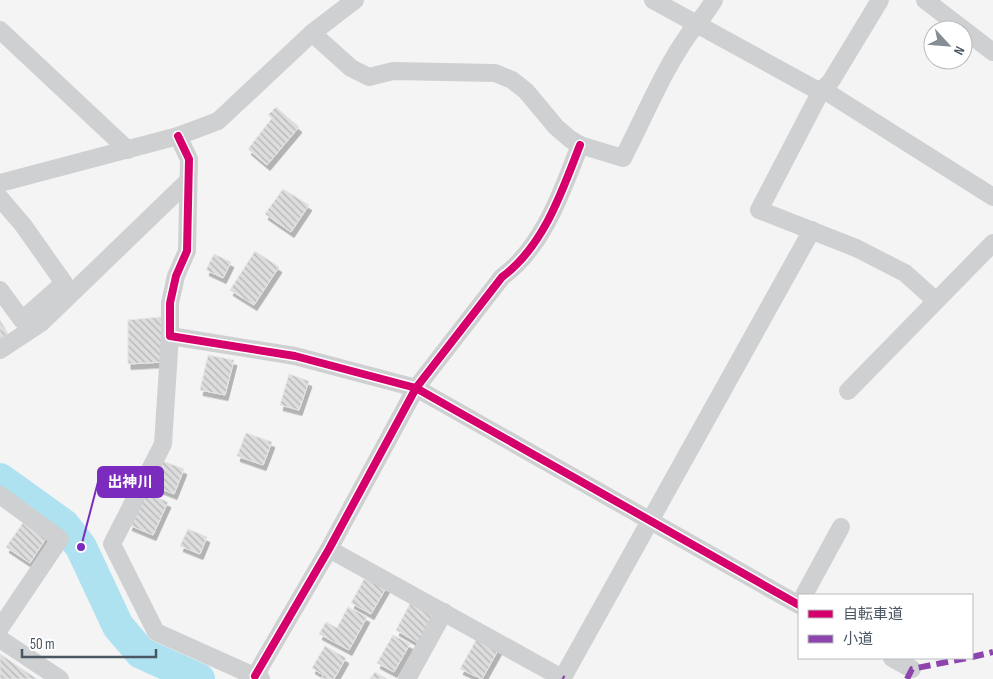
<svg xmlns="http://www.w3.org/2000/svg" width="993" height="679" viewBox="0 0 993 679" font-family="'Sofia Sans Condensed','Noto Sans JP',sans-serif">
  <defs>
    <pattern id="building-back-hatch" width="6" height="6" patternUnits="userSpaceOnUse" patternTransform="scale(1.25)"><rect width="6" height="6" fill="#ddddde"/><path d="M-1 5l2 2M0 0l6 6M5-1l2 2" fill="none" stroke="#b5b6b7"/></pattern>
    <filter id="shadow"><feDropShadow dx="3" dy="5.5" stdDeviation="0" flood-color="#0004"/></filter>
  </defs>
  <rect width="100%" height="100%" fill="#f4f4f4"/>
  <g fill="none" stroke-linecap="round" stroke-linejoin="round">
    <polyline stroke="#aee2f0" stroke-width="32" points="0,479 64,525 81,547 118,626 141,653 199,679"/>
  </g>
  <g fill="url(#building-back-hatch)" stroke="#e5e6e7" filter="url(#shadow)">
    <polygon points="276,107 299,127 267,165 248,149 272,118 268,115"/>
    <polygon points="283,189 309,205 291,232 265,214"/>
    <polygon points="255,251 279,267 254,305 230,290"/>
    <polygon points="214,254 231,262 223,278 206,270"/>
    <polygon points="161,317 163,362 128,364 128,320"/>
    <polygon points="0,320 8,334 0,340"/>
    <polygon points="208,355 234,360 225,395 200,390"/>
    <polygon points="289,374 309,381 299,410 280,405"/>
    <polygon points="246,433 272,442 263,465 237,456"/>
    <polygon points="163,461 184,469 174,494 154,486"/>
    <polygon points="143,492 168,502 153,535 129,525"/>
    <polygon points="25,520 48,535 30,563 6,547"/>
    <polygon points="188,529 207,537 200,554 180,546"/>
    <polygon points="368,572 389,583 371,614 351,603"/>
    <polygon points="413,598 436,611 418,643 396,630"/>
    <polygon points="348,607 367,617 349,650 319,634 326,622 337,628"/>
    <polygon points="480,633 501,645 482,679 460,669"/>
    <polygon points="393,635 410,644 394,672 377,663"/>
    <polygon points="325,646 346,658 334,679 321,679 323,675 312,668"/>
    <polygon points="0,654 37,679 0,679"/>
    <polygon points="375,672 387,679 370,679"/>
  </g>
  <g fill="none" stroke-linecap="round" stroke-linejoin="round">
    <g stroke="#ced0d2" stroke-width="18">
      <polyline points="653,0 813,88 830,94 993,197"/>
      <polyline points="880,0 831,81 821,91 759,210 856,248 905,273 935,300"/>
      <polyline points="925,0 993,52"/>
      <polyline points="0,30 128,150"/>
      <path d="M312,33L351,68L369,77L393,71L495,73L512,80L526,91L556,127L570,139L580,145L623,158C644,118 662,72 689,34C698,22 707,13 714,0"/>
      <polyline points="178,136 189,159 187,251 176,276 170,303 170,336 295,356 416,388 799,605"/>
      <polyline points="0,183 178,136 218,121 312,33 355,0"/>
      <polyline points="0,198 23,225 64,283 22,320 0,290"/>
      <polyline points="170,336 163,444 112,544 156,632 261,679"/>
      <polyline points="0,350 41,323 188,181"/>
      <polyline points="848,391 993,243"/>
      <polyline points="0,495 60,539 0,628"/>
      <polyline points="329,549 562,678"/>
      <polyline points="804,595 841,527"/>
      <polyline points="0,639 60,679"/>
      <polyline points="892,658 912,669"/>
      <path d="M255,676L329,549L416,388L502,277C544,246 562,191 580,145"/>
      <polyline points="407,679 444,612"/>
      <polyline points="562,679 812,230"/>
    </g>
    <g stroke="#8e44ad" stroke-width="6" stroke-dasharray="12 6" stroke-linecap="butt">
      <polyline points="972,657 993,652"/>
      <polyline points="562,678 564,679"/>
      <polyline points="907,679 912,669 967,658"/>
    </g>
    <g stroke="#fff" stroke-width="11">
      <g id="cycleway">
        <polyline points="178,136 189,159 187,251 176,276 170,303 170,336 295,356 416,388 799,605"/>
        <path d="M255,676L329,549L416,388L502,277C544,246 562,191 580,145"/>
      </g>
    </g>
    <use href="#cycleway" stroke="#d6006c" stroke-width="8"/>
  </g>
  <path fill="none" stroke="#7b2cbf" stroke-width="2" d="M81 547L98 482"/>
  <circle fill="#7b2cbf" stroke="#fff" stroke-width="2" cx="81" cy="547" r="5"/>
  <rect fill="#7b2cbf" stroke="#7b2cbf" stroke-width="2" x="98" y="467" width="65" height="30" rx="5"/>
  <g font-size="15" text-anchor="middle" font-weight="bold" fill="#fff">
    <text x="130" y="487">出神川</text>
  </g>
  <rect x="798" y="594" width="175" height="65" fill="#ffffff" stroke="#b7bbc0"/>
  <rect x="808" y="610" width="25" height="8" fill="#d6006c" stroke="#b7bbc0"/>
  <text x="843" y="619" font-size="15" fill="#4a5661">自転車道</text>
  <rect x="808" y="635" width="25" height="8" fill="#8e44ad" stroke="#b7bbc0"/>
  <text x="843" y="644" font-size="15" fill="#4a5661">小道</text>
  <g transform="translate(948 45) rotate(116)"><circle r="24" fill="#ffffff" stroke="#b7bbc0"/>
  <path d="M0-4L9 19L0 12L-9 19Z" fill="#868d94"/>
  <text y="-8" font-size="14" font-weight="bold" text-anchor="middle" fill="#4a5661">N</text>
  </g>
  <path d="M22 649v8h134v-8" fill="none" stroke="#4a5661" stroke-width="2.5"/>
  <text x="30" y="649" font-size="15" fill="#4a5661" stroke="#ffffff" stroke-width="4" paint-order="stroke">50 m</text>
</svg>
